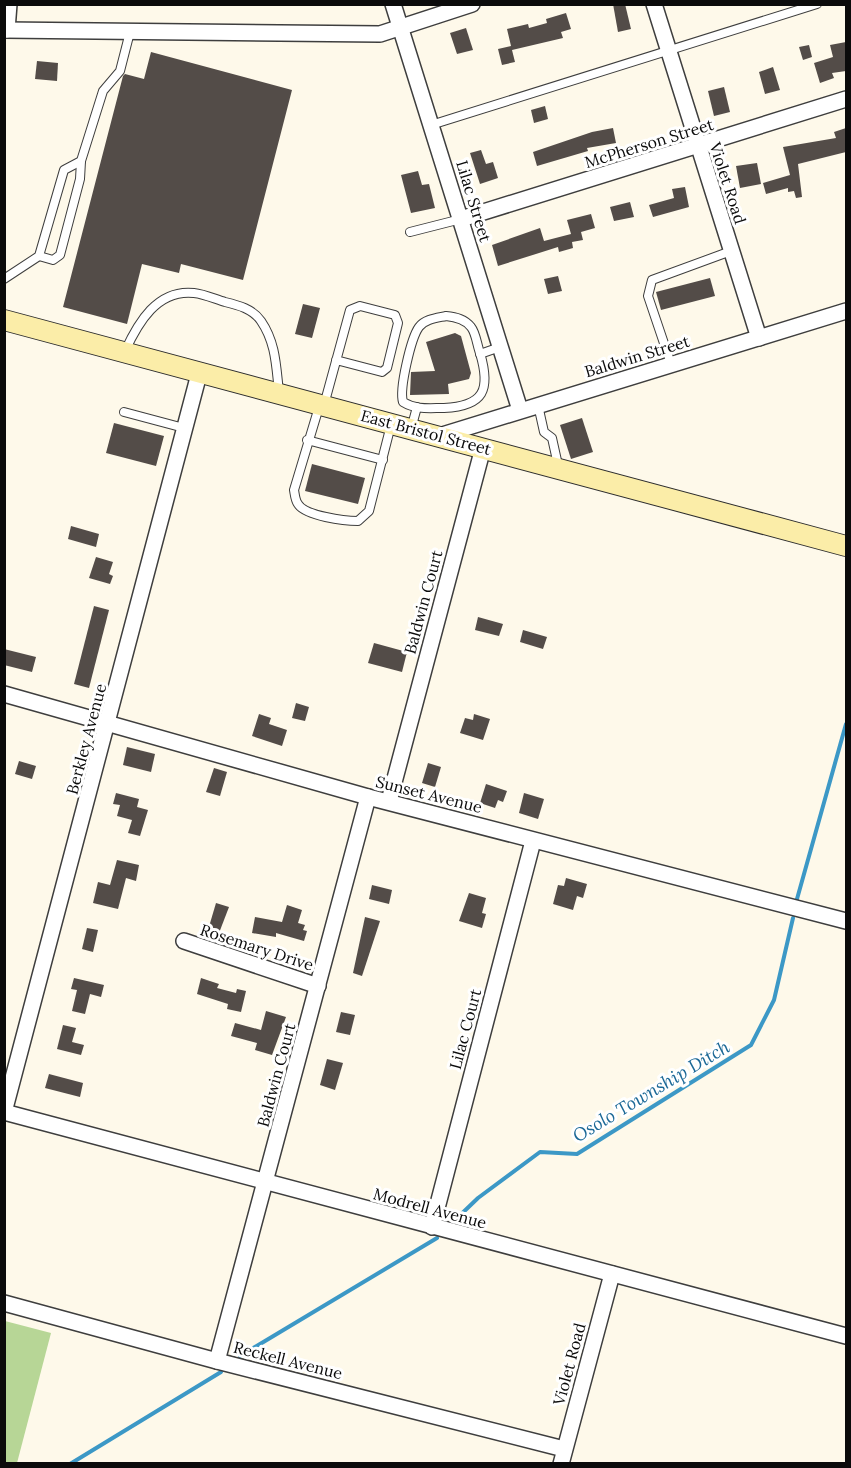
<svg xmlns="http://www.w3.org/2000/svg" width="851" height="1468" viewBox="0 0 851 1468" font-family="Lora,serif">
  <rect width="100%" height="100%" fill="#fef9ea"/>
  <polygon fill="#b7d696" points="5,1321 51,1333 17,1463 5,1463"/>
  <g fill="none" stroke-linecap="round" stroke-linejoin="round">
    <g stroke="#3c98c6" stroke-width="4">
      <polyline points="797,899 846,724"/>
      <polyline points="453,1222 478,1198 540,1152 577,1154 751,1045 774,1000 793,918"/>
      <polyline points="240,1356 437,1238"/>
      <polyline points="70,1464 221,1372"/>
    </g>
  </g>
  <g fill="#534c48">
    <polygon points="613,4 625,4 631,29 618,32"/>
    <polygon points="566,13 571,29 561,32 563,38 512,50 515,62 502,65 498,49 511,46 507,29 528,24 529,28 547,23 546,19"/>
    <polygon points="466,28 473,50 457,54 450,33"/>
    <polygon points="846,42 846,71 832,73 834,78 820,83 814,63 833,57 830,45"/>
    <polygon points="809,45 812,57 803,60 799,47"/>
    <polygon points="151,52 292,90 243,280 181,264 179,273 142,264 127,324 63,307 123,76 125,74 144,79"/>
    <polygon points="37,61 58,63 57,81 35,79"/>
    <polygon points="773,67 780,90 765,94 759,72"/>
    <polygon points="724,87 730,112 714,116 708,91"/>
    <polygon points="545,106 548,119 534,123 531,110"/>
    <polygon points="613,128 616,143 587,148 588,151 537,166 533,152 592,132"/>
    <polygon points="846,128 846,152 798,164 802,197 796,198 794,191 788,192 788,188 766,194 763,183 790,175 783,147 836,138 834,132"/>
    <polygon points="481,150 486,164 493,162 498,178 480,184 470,153"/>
    <polygon points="757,163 761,184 740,188 736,166"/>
    <polygon points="418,171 422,185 429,184 435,208 411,213 401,175"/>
    <polygon points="685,187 689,207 653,217 649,205 674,198 672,189"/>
    <polygon points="630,202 634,217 614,221 610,207"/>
    <polygon points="591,214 595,228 581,232 583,240 572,242 573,248 559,252 558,247 498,266 492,245 540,228 544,241 571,234 567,220"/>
    <polygon points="558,276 562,291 548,294 544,279"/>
    <polygon points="710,278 715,296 661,310 656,292"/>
    <polygon points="303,304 320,308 312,338 295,334"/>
    <polygon points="455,333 461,336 471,373 469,379 448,384 449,394 410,395 411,372 435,371 426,342"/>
    <polygon points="582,418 593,452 571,459 560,425"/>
    <polygon points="114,423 164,436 156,466 106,453"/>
    <polygon points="312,464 365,478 358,504 305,491"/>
    <polygon points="71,526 99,534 96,547 68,539"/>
    <polygon points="96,557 113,562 109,574 113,576 110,584 89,578"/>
    <polygon points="94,606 109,610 89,688 74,684"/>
    <polygon points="478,617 503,624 499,636 475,630"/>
    <polygon points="523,630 547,637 543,649 520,642"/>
    <polygon points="374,643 407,652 402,672 368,663"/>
    <polygon points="4,649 36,657 32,672 4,665"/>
    <polygon points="296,703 309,707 305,721 292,718"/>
    <polygon points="259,714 271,718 269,724 287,730 282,746 252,736"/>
    <polygon points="474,714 490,719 483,740 460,733 465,718 473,720"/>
    <polygon points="127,747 155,754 151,772 123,765"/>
    <polygon points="19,761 36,766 32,779 15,774"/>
    <polygon points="428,763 441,767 435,787 422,783"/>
    <polygon points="214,768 227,772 220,796 206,792"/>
    <polygon points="486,784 507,791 503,802 498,800 495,808 480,803"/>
    <polygon points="116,793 139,799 137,807 148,810 140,836 128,833 132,820 117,816 120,805 113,804"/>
    <polygon points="524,793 544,799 538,819 519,813"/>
    <polygon points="117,860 139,865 136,881 126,878 118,909 93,903 98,882 110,885"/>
    <polygon points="566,878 587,884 583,898 577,896 573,910 553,904 558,885 564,886"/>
    <polygon points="372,885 392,890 389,904 369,899"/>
    <polygon points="469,893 486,898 482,913 486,914 482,928 459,921"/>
    <polygon points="216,903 229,907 219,933 208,930"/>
    <polygon points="287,905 302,910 298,923 305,925 303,930 307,931 304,941 276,933 276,937 252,933 255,917 282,922"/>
    <polygon points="365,917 380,921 362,976 353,973"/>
    <polygon points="87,928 98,930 93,952 82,949"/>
    <polygon points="74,978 104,985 101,997 90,994 85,1014 72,1011 77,990 71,989"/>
    <polygon points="201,978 219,984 217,988 236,993 237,989 246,991 241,1012 227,1009 228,1004 197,994"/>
    <polygon points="266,1011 286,1017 272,1055 255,1050 257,1043 231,1036 235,1023 261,1030"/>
    <polygon points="341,1012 355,1015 350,1035 336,1032"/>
    <polygon points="63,1025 76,1028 72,1042 84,1045 81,1055 57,1049"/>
    <polygon points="327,1059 343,1063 335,1090 320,1085"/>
    <polygon points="49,1074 83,1083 80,1097 45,1088"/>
  </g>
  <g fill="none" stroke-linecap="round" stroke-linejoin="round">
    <g stroke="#3e3e3e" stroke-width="10">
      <g id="lane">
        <polyline points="431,125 817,4"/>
        <polyline points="410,232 461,219"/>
        <polyline points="39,256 53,260 60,255 80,179 81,161"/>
        <polyline points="4,279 39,256 64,170 81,161 103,91 120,71 130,32"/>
        <path d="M446,316C456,317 465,319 471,327C476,333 477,345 480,353C491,390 484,406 444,408C429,408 416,410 403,402C399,389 411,338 419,327C425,319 437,318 446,316Z"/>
        <path d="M125,351C138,323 157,289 194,293C204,294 215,299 225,302C238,305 253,309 261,321C276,343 276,366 279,392"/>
        <polyline points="480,354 500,347"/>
        <polyline points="671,364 648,296 652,280 731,251"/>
        <polyline points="324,405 350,310 360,306 395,315 398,323 387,368 382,372 336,360"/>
        <polyline points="538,405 544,432 552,438 558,465"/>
        <path d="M319,407L294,490C295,495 295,500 298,504C305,516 345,521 358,521L369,511L391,425"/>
        <polyline points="124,412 184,428"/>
        <polyline points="411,429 417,407"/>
        <polyline points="307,440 383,460"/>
      </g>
    </g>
    <g stroke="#3e3e3e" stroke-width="18">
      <g id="street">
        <polyline points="393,4 520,410"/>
        <polyline points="654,4 759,338"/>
        <polyline points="4,30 380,34 472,4"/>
        <polyline points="7,30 9,4"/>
        <polyline points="461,219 846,99"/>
        <polyline points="439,436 846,311"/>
        <polyline points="4,694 368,797 846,921"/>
        <polyline points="389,801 483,448"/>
        <polyline points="184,941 318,986"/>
        <polyline points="4,1112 846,1336"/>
        <polyline points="4,1112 199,374"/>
        <polyline points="432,1227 533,841"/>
        <polyline points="4,1303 217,1361 564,1449"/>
        <polyline points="217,1361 368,797"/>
        <polyline points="561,1464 612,1274"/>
      </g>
    </g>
    <g stroke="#2d2d2d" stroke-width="22">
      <polyline id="secondary" points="4,320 846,546"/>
    </g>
    <use href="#lane" stroke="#fff" stroke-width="8"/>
    <use href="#street" stroke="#fff" stroke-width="15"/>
    <use href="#secondary" stroke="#fbeda8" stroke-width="20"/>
  </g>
  <g text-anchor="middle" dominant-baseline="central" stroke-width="6" stroke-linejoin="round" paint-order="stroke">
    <g font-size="16" fill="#0b0b0b" stroke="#fff">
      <text transform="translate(649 143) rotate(-17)">McPherson Street</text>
      <text transform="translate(728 183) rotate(72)">Violet Road</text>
      <text transform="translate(474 201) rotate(73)">Lilac Street</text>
      <text transform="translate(637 356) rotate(-17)">Baldwin Street</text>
      <text transform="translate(426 432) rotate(15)">East Bristol Street</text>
      <text transform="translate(423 602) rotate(-75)">Baldwin Court</text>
      <text transform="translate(86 739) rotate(-75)">Berkley Avenue</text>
      <text transform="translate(429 794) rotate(14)">Sunset Avenue</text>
      <text transform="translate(257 947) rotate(18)">Rosemary Drive</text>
      <text transform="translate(465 1029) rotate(-75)">Lilac Court</text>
      <text transform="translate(276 1075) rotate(-75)">Baldwin Court</text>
      <text transform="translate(430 1208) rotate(15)">Modrell Avenue</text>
      <text transform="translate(288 1360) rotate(14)">Reckell Avenue</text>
      <text transform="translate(569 1364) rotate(-75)">Violet Road</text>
    </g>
    <g font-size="18" font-style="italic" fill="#1b6896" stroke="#fff">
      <text transform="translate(651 1091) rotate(-31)">Osolo Township Ditch</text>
    </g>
  </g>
  <rect width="851" height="1468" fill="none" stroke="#0b0b0b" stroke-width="12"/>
</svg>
